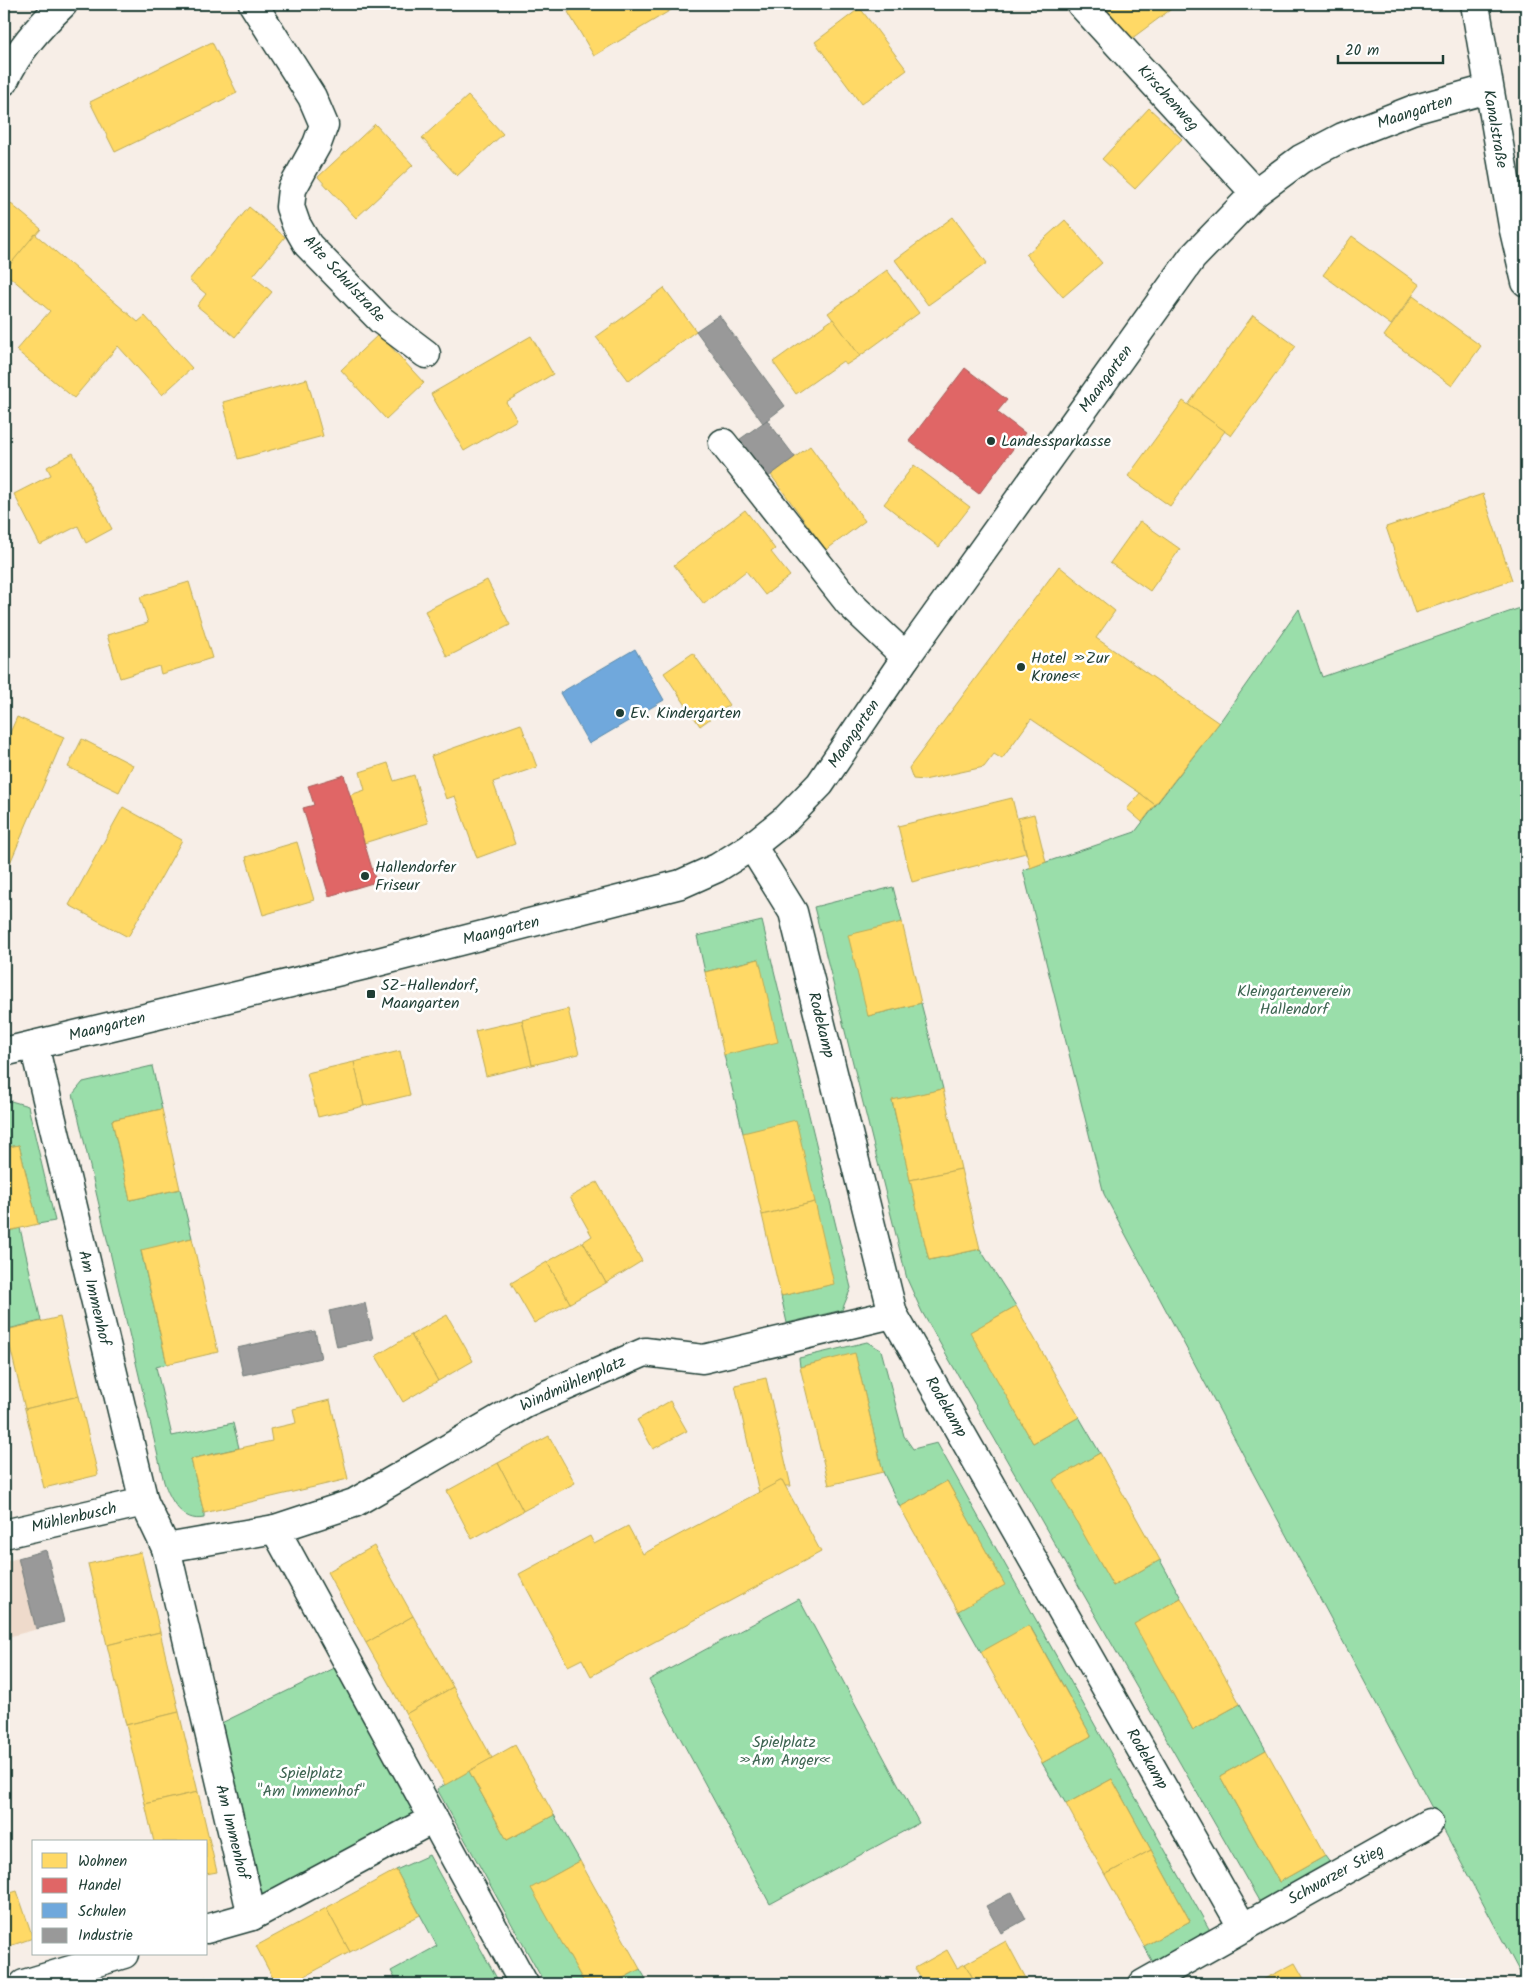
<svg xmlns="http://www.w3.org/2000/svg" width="1530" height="1988" viewBox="0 0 1530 1988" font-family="Kalam,sans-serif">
  <rect width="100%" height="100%" fill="#f7eee7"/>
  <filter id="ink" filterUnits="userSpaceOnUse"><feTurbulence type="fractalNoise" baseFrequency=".02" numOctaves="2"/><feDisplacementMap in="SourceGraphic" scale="10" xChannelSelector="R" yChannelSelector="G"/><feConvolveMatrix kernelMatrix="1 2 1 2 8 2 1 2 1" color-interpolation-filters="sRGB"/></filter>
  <g filter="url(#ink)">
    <polygon fill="#eedacb" points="46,1550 64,1622 4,1638 4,1562"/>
    <g fill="#9adeaa" stroke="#5c8e6f">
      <polygon points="1526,606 1526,1984 1104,1194 1023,870 1135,832 1219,723 1299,609 1322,677"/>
      <polygon points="893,887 902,922 868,1016 921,1003 943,1089 892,1101 929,1260 980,1249 1016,1306 971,1332 1033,1443 1079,1417 1100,1453 1054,1480 1113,1586 1160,1560 1181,1598 1135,1624 1193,1730 1240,1704 1266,1750 1220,1776 1279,1882 1325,1856 1338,1874 1267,1915 922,1312 907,1279 814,907"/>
      <polygon points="762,921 851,1288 842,1310 787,1323 781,1296 833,1284 743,1133 724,1055 758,959 705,972 697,936"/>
      <path d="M152,1066L162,1109L112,1120L130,1200L180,1189L192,1238L141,1251L167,1364L156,1367L172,1436L233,1423L239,1448L191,1459L204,1513V1518C182,1523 170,1499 164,1482L73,1094L83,1082Z"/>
      <polygon points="11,1101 28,1106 55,1221 38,1224 19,1145 4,1148 4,1103"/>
      <polygon points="20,1228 41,1321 4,1330 4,1232"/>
      <polygon points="867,1342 881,1350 904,1436 913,1449 937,1443 1217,1943 1160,1975 1144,1946 1190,1921 1112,1779 1066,1804 1042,1763 1091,1736 1030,1626 981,1652 958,1611 1004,1584 947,1481 900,1507 883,1472 855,1354 800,1367 799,1358"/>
      <polygon points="799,1599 919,1823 770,1904 649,1680"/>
      <polygon points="347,1662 433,1819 252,1916 207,1730"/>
      <polygon points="469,1771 507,1840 554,1815 580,1861 532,1888 585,1984 545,1984 437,1789"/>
      <polygon points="429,1855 500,1984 398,1984 391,1971 437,1946 396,1870"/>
      <polygon points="640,1969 649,1984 612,1984"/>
    </g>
    <g fill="#ffd966" stroke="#bcaa57">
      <polygon points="581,4 681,4 594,56 568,12"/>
      <polygon points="1098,4 1178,4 1127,42"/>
      <polygon points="860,8 907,70 861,104 815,42"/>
      <polygon points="212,42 237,93 115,152 90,102"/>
      <polygon points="468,96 503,134 457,176 422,138"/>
      <polygon points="1149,108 1182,139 1135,189 1102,159"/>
      <polygon points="375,124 413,165 356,218 318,177"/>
      <polygon points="4,198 41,229 4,272"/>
      <polygon points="249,207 285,237 253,276 272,292 235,337 197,306 206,294 189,280"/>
      <polygon points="953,217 987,263 928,305 895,260"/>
      <polygon points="1065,220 1102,263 1063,297 1026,255"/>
      <polygon points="35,234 138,322 145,316 192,368 162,395 118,346 74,398 16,350 50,311 4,272"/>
      <polygon points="1352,236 1420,285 1391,325 1323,275"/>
      <polygon points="887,270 919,313 860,356 828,313"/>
      <polygon points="664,288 696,331 629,381 596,337"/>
      <polygon points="1413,296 1481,346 1452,386 1384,336"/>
      <polygon points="1253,315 1296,346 1231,436 1188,405"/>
      <polygon points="833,319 860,356 846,365 843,361 796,394 773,362"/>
      <polygon points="379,334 424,383 386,419 341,370"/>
      <polygon points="531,336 553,374 506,402 517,420 464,451 431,394"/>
      <polygon points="307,379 323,436 238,459 223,402"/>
      <polygon points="1183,401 1225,431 1170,506 1128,476"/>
      <polygon points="810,446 865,521 826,550 771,475"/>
      <polygon points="73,453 112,529 86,543 78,526 40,545 14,494 51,475 47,467"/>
      <polygon points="914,465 970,507 939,547 884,504"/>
      <polygon points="1483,494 1512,580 1415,613 1386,527"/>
      <polygon points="745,510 775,549 771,552 790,576 765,595 746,571 704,604 674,565"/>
      <polygon points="1140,521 1180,549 1150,591 1110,563"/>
      <polygon points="1059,566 1115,611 1096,638 1219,723 1155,805 1140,793 1031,719 1002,759 994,754 984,767 924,780 913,779 909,768"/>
      <polygon points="487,580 510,625 447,657 425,611"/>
      <polygon points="189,582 212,658 161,674 159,666 120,678 107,635 148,623 140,597"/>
      <polygon points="693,653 729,705 700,726 664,673"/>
      <polygon points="17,717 64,737 4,877 4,746"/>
      <polygon points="521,724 537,767 493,782 515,844 477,858 455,796 446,799 431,756"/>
      <polygon points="82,739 133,765 119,792 68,767"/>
      <polygon points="388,763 394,781 414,775 428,823 364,843 350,795 365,790 360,772"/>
      <polygon points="1140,793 1155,805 1142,822 1127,809"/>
      <polygon points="1012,798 1026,853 912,882 898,826"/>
      <polygon points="123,807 182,840 128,937 69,905"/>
      <polygon points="1034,814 1046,862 1030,868 1018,818"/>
      <polygon points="297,842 314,900 263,915 246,857"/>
      <polygon points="902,922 921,1003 868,1016 848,935"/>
      <polygon points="759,959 778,1042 724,1055 705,972"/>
      <polygon points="568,1009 579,1054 532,1065 522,1020"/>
      <polygon points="522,1020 532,1065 486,1076 475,1031"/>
      <polygon points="400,1051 410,1095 364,1106 354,1062"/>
      <polygon points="354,1062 364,1106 318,1117 307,1073"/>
      <polygon points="943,1089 961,1169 910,1180 892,1100"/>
      <polygon points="162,1109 180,1189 130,1200 112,1120"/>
      <polygon points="796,1120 815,1202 762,1215 743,1133"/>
      <polygon points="19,1145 38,1224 4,1232 4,1148"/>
      <polygon points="961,1169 980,1249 929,1260 910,1180"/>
      <polygon points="597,1182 642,1261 606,1283 583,1242 592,1236 570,1197"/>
      <polygon points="815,1202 834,1284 781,1296 762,1215"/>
      <polygon points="192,1238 218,1352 167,1364 141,1250"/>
      <polygon points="583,1242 606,1283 570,1303 547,1262"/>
      <polygon points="547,1262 570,1303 534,1323 511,1283"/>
      <polygon points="1016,1306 1079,1417 1033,1443 970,1332"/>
      <polygon points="447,1315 473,1361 438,1381 411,1335"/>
      <polygon points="60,1317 79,1396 25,1409 6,1330"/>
      <polygon points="411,1335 438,1381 403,1402 376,1356"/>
      <polygon points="855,1353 883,1472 829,1485 800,1367"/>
      <polygon points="766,1378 791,1486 785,1486 782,1480 759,1493 735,1385"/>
      <polygon points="79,1396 98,1475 44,1488 25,1409"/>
      <polygon points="330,1400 348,1479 204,1513 191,1459 272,1441 270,1429 296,1423 293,1409"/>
      <polygon points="670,1401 687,1431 653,1449 637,1420"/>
      <polygon points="549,1436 575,1483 523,1511 498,1463"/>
      <polygon points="1100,1453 1160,1560 1113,1586 1053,1480"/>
      <polygon points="498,1463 523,1511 472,1539 447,1491"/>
      <polygon points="782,1480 821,1552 591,1676 582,1659 568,1666 519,1574 590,1536 594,1544 628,1526 643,1554"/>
      <polygon points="947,1481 1005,1585 958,1611 900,1507"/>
      <polygon points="374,1546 413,1616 366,1643 327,1572"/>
      <polygon points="141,1552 160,1632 107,1645 88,1564"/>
      <polygon points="1181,1598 1240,1704 1193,1730 1134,1624"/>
      <polygon points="413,1616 453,1687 406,1714 366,1643"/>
      <polygon points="1029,1625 1091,1736 1042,1763 981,1652"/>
      <polygon points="160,1632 179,1712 126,1725 107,1645"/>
      <polygon points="453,1687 492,1758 445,1785 406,1714"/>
      <polygon points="179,1712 198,1792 145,1804 126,1725"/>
      <polygon points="515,1745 554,1815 507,1840 469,1771"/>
      <polygon points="1266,1750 1325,1856 1279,1882 1220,1776"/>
      <polygon points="1112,1779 1151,1850 1105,1875 1066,1804"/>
      <polygon points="198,1792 217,1872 206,1874 206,1842 154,1842 145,1804"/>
      <polygon points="1151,1850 1190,1921 1144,1946 1105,1875"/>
      <polygon points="580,1861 640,1969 612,1984 585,1984 531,1888"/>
      <polygon points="396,1870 420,1915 350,1952 326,1908"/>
      <polygon points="17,1891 33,1938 4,1948 4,1895"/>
      <polygon points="326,1908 350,1952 290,1984 276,1984 256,1946"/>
      <polygon points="1006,1941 1029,1984 976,1984 965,1964"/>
      <polygon points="947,1950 957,1968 965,1964 976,1984 924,1984 915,1968"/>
      <polygon points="1295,1963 1307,1984 1255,1984"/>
      <polygon points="206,1977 208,1984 185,1984"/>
    </g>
    <g fill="#e06666" stroke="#a65a57">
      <polygon points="965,368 1007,400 997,412 1025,433 979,494 909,441"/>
      <polygon points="344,775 376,882 329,896 303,808 314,805 308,786"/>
    </g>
    <polygon fill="#6fa8dc" stroke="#5788aa" points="635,649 664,700 589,744 560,693"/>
    <g fill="#999" stroke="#747d7b">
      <polygon points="719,315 785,406 763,423 696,331"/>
      <polygon points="767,420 795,457 764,480 736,442"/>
      <polygon points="365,1303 373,1339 337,1347 329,1311"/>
      <polygon points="315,1331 321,1358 243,1375 237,1348"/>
      <polygon points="46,1550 64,1622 36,1629 18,1558"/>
      <polygon points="1012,1892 1026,1919 1001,1933 986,1906"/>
    </g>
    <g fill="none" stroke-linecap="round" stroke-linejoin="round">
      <g stroke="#1f3d34" stroke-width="31">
        <g id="minor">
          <polyline points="253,4 312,97 324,125 317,144 292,189 290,207 296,224 308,245 381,320 426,354"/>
          <polyline points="1081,4 1255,193"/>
          <polyline points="1475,4 1513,226 1526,282"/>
          <path d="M4,81C18,50 39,27 63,4"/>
          <polyline points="723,443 849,603 906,657"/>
          <polyline points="752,846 793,912 893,1314 1243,1928"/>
          <polyline points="34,1045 144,1502 166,1548 252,1916"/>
          <polyline points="4,1052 378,962 681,884 717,868 752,846 786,819 820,784 906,657 1192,258 1255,193 1301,159 1343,137 1412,110 1488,89"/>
          <polyline points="275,1529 354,1503 525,1404 645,1352 703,1359 893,1314"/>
          <polyline points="4,1534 144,1502"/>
          <polyline points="166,1548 275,1529 524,1984"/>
          <polyline points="206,1929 252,1916 433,1819"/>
          <polyline points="24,1984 124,1954"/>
          <polyline points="1143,1984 1429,1823"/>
        </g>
      </g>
      <use href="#minor" stroke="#fff" stroke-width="28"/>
    </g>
  </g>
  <g fill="#1f3d34" stroke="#fff" stroke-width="2">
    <circle cx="991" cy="441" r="5"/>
    <circle cx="1021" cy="667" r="5"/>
    <circle cx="620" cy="713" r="5"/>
    <circle cx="365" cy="876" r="5"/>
    <rect x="366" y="989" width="10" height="10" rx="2.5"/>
  </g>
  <g text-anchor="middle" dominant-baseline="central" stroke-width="5" stroke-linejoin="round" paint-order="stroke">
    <g font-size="16" fill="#1f3d34" stroke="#fff">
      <text transform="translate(1168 98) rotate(48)">Kirschenweg</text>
      <text transform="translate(1415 112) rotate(-18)">Maangarten</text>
      <text transform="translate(1495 129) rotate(80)">Kanalstraße</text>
      <text transform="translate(344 279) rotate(47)">Alte Schulstraße</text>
      <text transform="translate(1106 379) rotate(-54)">Maangarten</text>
      <text transform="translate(854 734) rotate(-56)">Maangarten</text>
      <text transform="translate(501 931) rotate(-14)">Maangarten</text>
      <text transform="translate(821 1025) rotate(76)">Rodekamp</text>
      <text transform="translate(107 1027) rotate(-14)">Maangarten</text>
      <text transform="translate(94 1298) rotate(77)">Am Immenhof</text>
      <text transform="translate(573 1384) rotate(-24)">Windmühlenplatz</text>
      <text transform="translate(946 1407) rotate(60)">Rodekamp</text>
      <text transform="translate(74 1518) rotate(-13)">Mühlenbusch</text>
      <text transform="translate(1147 1759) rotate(60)">Rodekamp</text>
      <text transform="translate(232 1832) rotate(76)">Am Immenhof</text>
      <text transform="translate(1336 1875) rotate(-29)">Schwarzer Stieg</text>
    </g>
    <g font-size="16" fill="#1f3d34" stroke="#fff" text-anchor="start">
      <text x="1001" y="441">Landessparkasse</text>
      <text x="1031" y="658">Hotel »Zur<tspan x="1031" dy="18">Krone«</tspan></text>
      <text x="630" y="713">Ev. Kindergarten</text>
      <text x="375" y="867">Hallendorfer<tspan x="375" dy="18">Friseur</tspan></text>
      <text x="381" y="985">SZ-Hallendorf,<tspan x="381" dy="18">Maangarten</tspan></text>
    </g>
    <g font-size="16" fill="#3e6552" stroke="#fff">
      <text x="1294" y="991">Kleingartenverein<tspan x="1294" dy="18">Hallendorf</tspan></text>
      <text x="784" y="1742">Spielplatz<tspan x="784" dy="18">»Am Anger«</tspan></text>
      <text x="311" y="1773">Spielplatz<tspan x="311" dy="18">"Am Immenhof"</tspan></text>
    </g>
  </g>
  <rect width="1530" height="1988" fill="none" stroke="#fff" stroke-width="20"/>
  <rect x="10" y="10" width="1510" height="1968" fill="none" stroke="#1f3d34" stroke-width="2" filter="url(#ink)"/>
  <rect x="32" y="1840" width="175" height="115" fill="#ffffff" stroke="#a5b1ae"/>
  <rect x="42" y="1853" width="25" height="15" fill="#ffd966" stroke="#a5b1ae"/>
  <text x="78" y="1866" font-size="15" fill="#1f3d34">Wohnen</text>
  <rect x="42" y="1878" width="25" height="15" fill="#e06666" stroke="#a5b1ae"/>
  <text x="78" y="1890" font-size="15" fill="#1f3d34">Handel</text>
  <rect x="42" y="1903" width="25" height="15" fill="#6fa8dc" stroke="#a5b1ae"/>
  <text x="78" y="1916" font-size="15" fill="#1f3d34">Schulen</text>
  <rect x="42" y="1928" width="25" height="15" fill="#999999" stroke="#a5b1ae"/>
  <text x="78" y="1940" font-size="15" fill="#1f3d34">Industrie</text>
  <path d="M1338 55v8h105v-8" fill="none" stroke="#1f3d34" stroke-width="2.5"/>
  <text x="1345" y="55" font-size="15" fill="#1f3d34" stroke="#ffffff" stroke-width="4" paint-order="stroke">20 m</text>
</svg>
